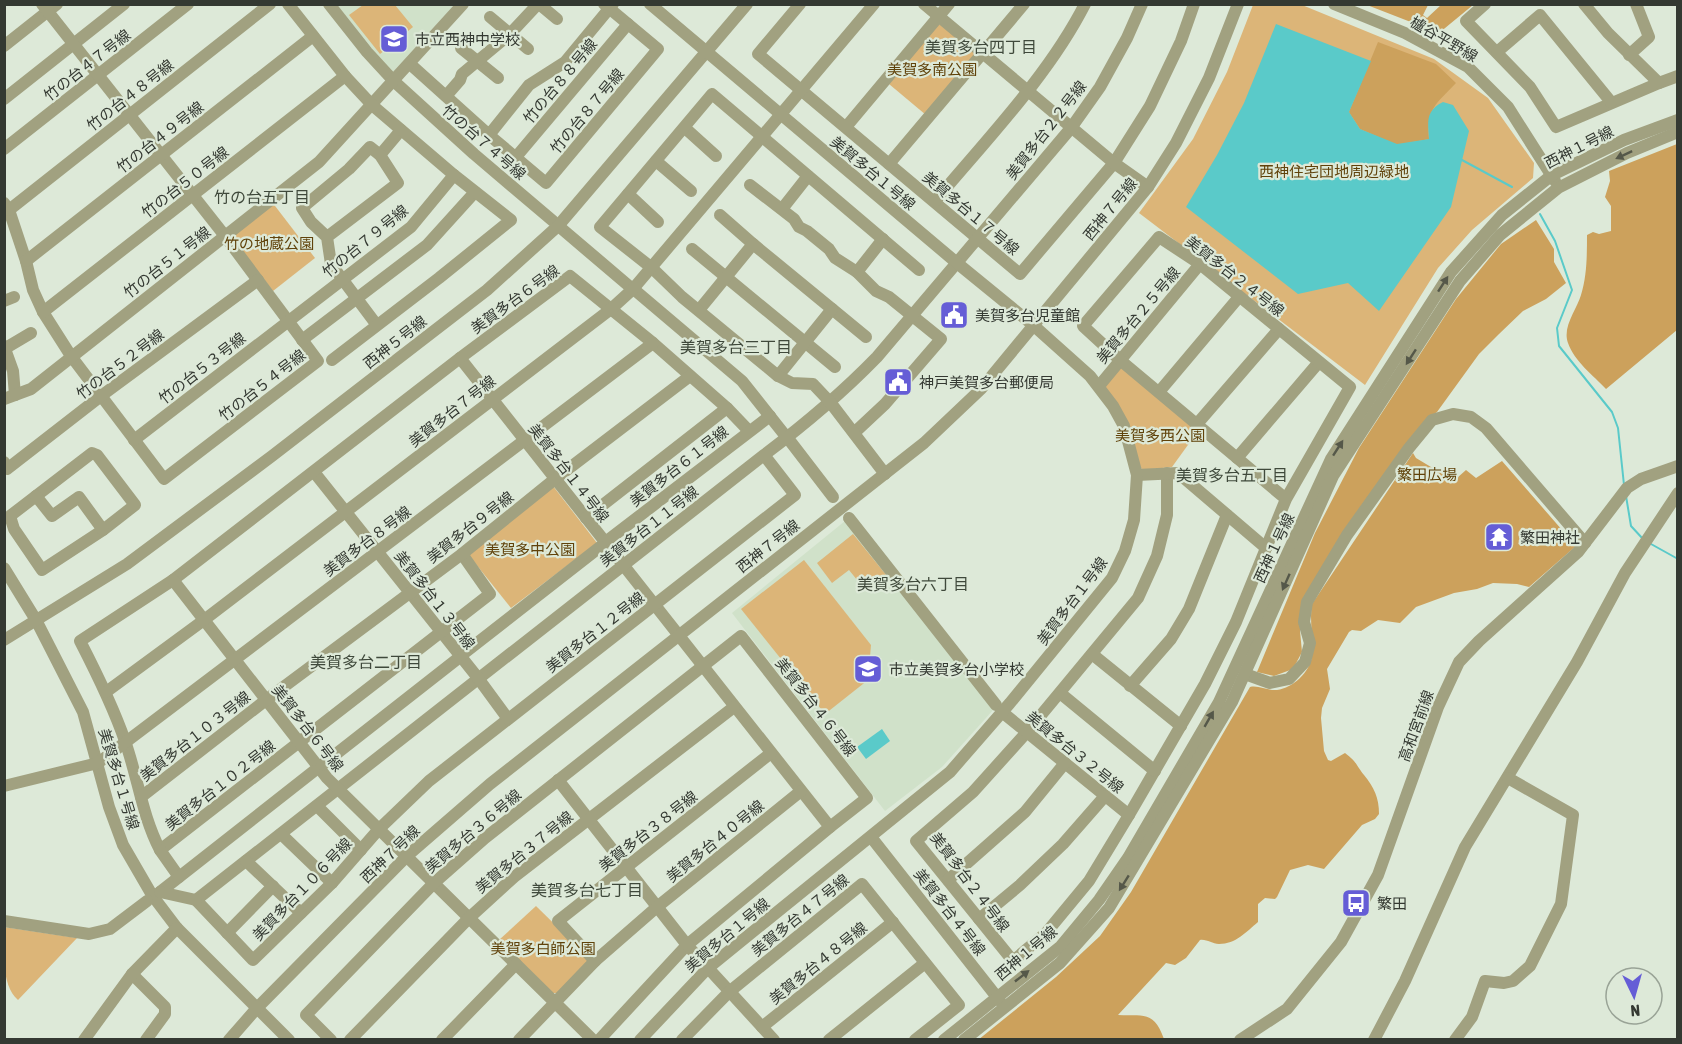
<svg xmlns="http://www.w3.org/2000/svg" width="1682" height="1044" viewBox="0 0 1682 1044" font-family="'Asap Condensed','Noto Sans JP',sans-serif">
  <rect width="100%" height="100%" fill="#dde9d8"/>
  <g fill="#d0e1c9">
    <polygon points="337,5 454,5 392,73"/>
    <polygon points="845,521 994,709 942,767 885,811 732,613"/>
  </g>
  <g fill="#dcb578">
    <polygon points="363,5 395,5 413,27 380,54 349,15"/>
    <polygon points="1253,5 1302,5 1434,59 1488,98 1534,163 1533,178 1472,230 1438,268 1365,385 1139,213 1193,139 1227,72"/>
    <polygon points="938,24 942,25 974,50 974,56 926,115 889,84"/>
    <polygon points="272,202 315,258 273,291 231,238"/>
    <polygon points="1119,367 1124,367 1198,431 1172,467 1142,470 1104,385"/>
    <polygon points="553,486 597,543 511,608 467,553"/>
    <polygon points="853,534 887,576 866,591 849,570 832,583 817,563"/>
    <polygon points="804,560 871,645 868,680 825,714 741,609"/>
    <polygon points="536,906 587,956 587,963 557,993 553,993 499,940"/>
    <path d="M4,927L77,938L18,1000C0,984 5,950 4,927Z"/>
  </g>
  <g fill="#cca15c">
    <polygon points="1367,5 1428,5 1423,15 1427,18 1441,5 1473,5 1439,33"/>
    <path d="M1378,42L1436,64L1456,83C1436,104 1426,109 1429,139L1397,145L1360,129L1349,112Z"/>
    <path d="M1677,144V330L1606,389C1594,376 1574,361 1568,343C1562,327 1577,309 1581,295C1587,276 1587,254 1587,235L1593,232L1599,234L1611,231V206L1605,197L1610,181L1609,171Z"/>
    <polygon points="1536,220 1554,249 1554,262 1566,283 1546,299 1523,311 1499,334 1479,354 1437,412 1427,419 1301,608 1300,631 1302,652 1293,669 1274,676 1257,672 1315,533 1359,448 1456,299 1501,244"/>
    <path d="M1413,453L1416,458L1451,479L1457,478L1466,470L1476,478L1502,461L1576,546L1529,587L1517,584L1493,583L1477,589L1454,593L1416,607L1400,623L1378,620L1361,631L1352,630L1349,632L1327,669L1330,689L1322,708L1321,718L1324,751L1328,760L1331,761L1345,753C1357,762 1356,765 1364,775C1374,787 1379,798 1379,814L1375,819L1362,825L1324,869L1308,865L1290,870L1277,897L1275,899L1265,898L1258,904V922C1246,932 1236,944 1219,944C1212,944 1207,939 1200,940L1186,958L1175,965L1166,963L1118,1015C1144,1016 1154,1011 1164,1039L978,1040L1056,977L1100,936L1131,892L1250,687C1259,685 1268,691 1277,690C1293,688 1310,672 1312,656C1314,639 1309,622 1312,604Z"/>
  </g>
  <g fill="#5acac9">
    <path d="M1276,24L1371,61L1349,112L1360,129L1397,144L1429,139C1428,122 1425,111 1443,102L1453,105L1469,131L1451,207L1379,311L1348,283L1298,294L1186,207L1217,155L1244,103Z"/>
    <polygon points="882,729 890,741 866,759 857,747"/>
  </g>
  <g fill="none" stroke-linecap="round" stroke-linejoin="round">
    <g stroke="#5acac9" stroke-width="2">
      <polyline points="1462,160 1512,187"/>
      <polyline points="1540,214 1555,241 1572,290 1557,328 1559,346 1612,412 1618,428 1624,485"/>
      <polyline points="1626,496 1631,526 1643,539"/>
      <polyline points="1651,544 1678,559"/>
    </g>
    <g stroke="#a1a180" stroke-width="12">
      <polyline points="329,4 367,52 390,77"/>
      <polyline points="539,4 557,19"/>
      <polyline points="800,4 758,54 1020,274 1114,163 1150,106 1181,41 1194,4"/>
      <polyline points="924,4 1114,163 1148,187"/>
      <polyline points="1334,4 1405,33 1468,67 1508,107 1555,181"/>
      <polyline points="1485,4 1466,21 1530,87 1556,127 1659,83"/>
      <polyline points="1584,4 1608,33 1659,83 1678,76"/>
      <polyline points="490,17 528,49"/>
      <polyline points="4,46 57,4"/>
      <polyline points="461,48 498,78"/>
      <polyline points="1497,52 1540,15 1611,102"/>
      <polyline points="1629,55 1649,37 1636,4"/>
      <polyline points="410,64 489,135 529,85 565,62 613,4"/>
      <polyline points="397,84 474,154 553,221"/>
      <polyline points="446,96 460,80 462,74 510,34 538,4"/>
      <polyline points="4,99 124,4"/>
      <polyline points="846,127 949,4"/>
      <polyline points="685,128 716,156"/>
      <polyline points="489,135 546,183 658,49 604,4"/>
      <polyline points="4,149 188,4"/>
      <polyline points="380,155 401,130"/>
      <polyline points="516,157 628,24"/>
      <polyline points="656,161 691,191"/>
      <polyline points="889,164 1024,4"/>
      <polyline points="750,185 794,219 799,227 807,231 829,249 835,258 857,272 876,291 889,297 941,339 885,404 854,433"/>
      <polyline points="628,194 658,222"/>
      <path d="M935,201C986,140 1049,75 1085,4"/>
      <polyline points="4,203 9,210 26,261 33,290 43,312 71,356 164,479 318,361 225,236 42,4"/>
      <polyline points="782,209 808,176"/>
      <polyline points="9,210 270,4"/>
      <polyline points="720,215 753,244"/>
      <polyline points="562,229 629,286"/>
      <polyline points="327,237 398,183 380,155 370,147 349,169 302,208 311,222 327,237 331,264 376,324"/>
      <polyline points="692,249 835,367"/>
      <polyline points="26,261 313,36"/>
      <polyline points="857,272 883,239"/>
      <polyline points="637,292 742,381 784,434"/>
      <polyline points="4,301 14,297"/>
      <polyline points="832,309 866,337"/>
      <polyline points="699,310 753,244 832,309 778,376"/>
      <polyline points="43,312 345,76"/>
      <polyline points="302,340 427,245 475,192"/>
      <polyline points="4,346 13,371 15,395"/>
      <polyline points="4,349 31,333"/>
      <polyline points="460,358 830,827 687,945 599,1040"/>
      <polyline points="332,360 439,278 511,220 454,175"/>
      <polyline points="1099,386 1200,264"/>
      <polyline points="1159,392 1239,297"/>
      <polyline points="4,399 31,389 319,162 463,4"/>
      <polyline points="727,408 749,431"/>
      <polyline points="1197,424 1279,329"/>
      <polyline points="134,440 411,227 454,175 372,105 345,76 288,4"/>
      <polyline points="790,441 833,497"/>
      <polygon points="92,453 97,455 135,505 103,530 42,570 14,529 10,516"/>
      <path d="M764,455L795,495L429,781L379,829L332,883L253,960L196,900C386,753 575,604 764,455C804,425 842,393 877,357L1071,128L1100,87L1127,38L1142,4"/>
      <polyline points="1237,458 1319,362"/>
      <polyline points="4,462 7,469 101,396 258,280"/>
      <polyline points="314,472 478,678 508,719"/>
      <polyline points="1167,473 1167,515 1157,556 1138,598 1027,732 973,792 916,841 1013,961 1046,933 1089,881 1129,815 1205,684 1236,622 1286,499 1120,360 1083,326 1159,237 1200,264 1350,387 1286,499"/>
      <polyline points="885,474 830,402 813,384 792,383 778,376 682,297 652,268 600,227 712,94 919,270"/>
      <polyline points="1137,475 1178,473 1266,548"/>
      <polyline points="36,496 52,516 79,497 103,530"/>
      <polyline points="849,518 996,705"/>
      <polyline points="608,540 770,416"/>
      <path d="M462,554L490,594L160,850C142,815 138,778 125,741C113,706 97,674 80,641L173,580L460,358L570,276L653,343L727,408L586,518"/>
      <polyline points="4,568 36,620 83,712 109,807 123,845 152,895 177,928 289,1040"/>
      <polyline points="173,580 327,778 593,1040"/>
      <polyline points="4,640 127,564 272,456 487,290 558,226 747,4"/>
      <polyline points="463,654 600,547"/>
      <polyline points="1092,654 1181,726"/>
      <polyline points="1245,674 1270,683 1289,679 1305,662 1310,643 1304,622 1307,602 1347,535 1409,448 1432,420 1453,414 1471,417 1486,428 1585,543"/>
      <polyline points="1130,686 1171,639 1189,609 1227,515"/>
      <polyline points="106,692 204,620 611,309 633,289 874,4"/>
      <polyline points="1060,693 1155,771"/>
      <polyline points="1002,712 1129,815"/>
      <polyline points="322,765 456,660"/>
      <polyline points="558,780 687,945 774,1040"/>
      <polyline points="4,786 98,763 653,343"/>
      <polyline points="141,797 266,700 462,554 555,479 690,376"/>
      <polyline points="317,806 361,850"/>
      <polyline points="281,834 332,883"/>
      <polyline points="871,837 1000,1001"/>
      <polyline points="160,850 179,877"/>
      <polyline points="246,861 301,913"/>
      <polyline points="948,880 1025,812 1065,763"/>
      <polyline points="160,892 314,771"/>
      <polyline points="160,892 196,900"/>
      <polyline points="979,919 1020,885 1063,844 1105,796"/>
      <polyline points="4,921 89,934 110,929 147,901"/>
      <polyline points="227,933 273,886"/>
      <polyline points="595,961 558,921 771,753"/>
      <polyline points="132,974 165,1007 165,1014 146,1040"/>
      <polyline points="762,1027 893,922"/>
      <polyline points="84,1040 132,974 177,928"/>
      <polyline points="229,1040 257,1008 407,856 490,784 924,443 981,389 1148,187 1176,143 1209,78 1238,4"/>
      <polyline points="331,1040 306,1015 434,883 485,838 741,636 867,798 830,827"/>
      <polyline points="350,1040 469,918 514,877 734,707"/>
      <polyline points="442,1040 516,964"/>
      <polyline points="519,1040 595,961 657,907 801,791"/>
      <polyline points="640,1040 708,968 950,772 1010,703 1112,578 1125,551 1134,520 1137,475 1124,426 1113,406 1090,376 1033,325 957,263 650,4"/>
      <polyline points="682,1040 729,992 862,884 959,1005 915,1040"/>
      <polyline points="829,1040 925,963"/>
      <polyline points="944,1040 1060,947 1099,900 1128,858 1219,702 1331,459 1451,272 1502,215 1552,175 1624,140 1678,120"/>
      <polyline points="964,1040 1060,963 1109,908 1232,702 1333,476 1460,281 1500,235 1558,188 1627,153 1678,132"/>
      <polyline points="1240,1040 1287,1009 1341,942 1378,875 1438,707 1459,662 1479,641 1578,552 1627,488 1641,479 1678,466"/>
      <polyline points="1374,1040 1405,981 1465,847 1577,662 1625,573 1678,493"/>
      <polyline points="1455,1040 1472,1017 1485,981 1504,983 1513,981 1530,966 1561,904 1573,815 1508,778"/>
    </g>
  </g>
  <defs><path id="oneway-solid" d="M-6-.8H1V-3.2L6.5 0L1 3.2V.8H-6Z" transform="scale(1.5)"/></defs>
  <g fill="#555849">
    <use href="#oneway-solid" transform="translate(1624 155) rotate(155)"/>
    <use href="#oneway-solid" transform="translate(1443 284) rotate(-57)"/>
    <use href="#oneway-solid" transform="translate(1411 357) rotate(123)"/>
    <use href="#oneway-solid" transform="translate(1338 448) rotate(-57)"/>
    <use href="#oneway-solid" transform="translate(1286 582) rotate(114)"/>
    <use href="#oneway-solid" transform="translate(1209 719) rotate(-60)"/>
    <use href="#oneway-solid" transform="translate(1124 883) rotate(122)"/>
    <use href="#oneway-solid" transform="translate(1022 976) rotate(-38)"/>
  </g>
  <defs>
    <g id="school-square" transform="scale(1.5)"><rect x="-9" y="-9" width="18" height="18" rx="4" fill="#655dd6" stroke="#dde9d8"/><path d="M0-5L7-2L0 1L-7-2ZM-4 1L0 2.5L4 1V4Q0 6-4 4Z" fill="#fff"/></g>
    <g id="civic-square" transform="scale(1.5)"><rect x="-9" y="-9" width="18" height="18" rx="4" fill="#655dd6" stroke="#dde9d8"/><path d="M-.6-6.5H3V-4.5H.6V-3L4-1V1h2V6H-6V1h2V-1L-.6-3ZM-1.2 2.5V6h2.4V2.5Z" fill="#fff"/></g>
    <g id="temple-square" transform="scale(1.5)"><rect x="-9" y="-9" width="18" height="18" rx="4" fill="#655dd6" stroke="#dde9d8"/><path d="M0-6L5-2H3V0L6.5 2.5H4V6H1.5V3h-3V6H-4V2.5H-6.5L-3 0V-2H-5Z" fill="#fff"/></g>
    <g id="bus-square" transform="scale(1.5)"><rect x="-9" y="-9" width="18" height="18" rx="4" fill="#655dd6" stroke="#dde9d8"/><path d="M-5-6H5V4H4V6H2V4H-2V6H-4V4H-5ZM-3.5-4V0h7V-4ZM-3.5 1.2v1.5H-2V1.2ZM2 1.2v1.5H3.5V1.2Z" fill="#fff"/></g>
  </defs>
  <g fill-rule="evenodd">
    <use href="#school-square" x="394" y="39"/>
    <use href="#civic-square" x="954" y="315"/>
    <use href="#civic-square" x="898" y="382"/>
    <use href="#temple-square" x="1499" y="537"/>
    <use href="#school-square" x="868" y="669"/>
    <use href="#bus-square" x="1356" y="903"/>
  </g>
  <g text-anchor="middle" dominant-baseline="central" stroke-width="4.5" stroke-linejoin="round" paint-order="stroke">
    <g font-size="15" fill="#343932" stroke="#dde9d8" text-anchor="start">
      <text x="415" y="39">市立西神中学校</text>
      <text x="975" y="315">美賀多台児童館</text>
      <text x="919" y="382">神戸美賀多台郵便局</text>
      <text x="1520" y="537">繁田神社</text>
      <text x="889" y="669">市立美賀多台小学校</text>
      <text x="1377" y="903">繁田</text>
    </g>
    <g font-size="15" fill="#343932" stroke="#dde9d8">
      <text transform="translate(1444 39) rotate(30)">櫨谷平野線</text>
      <text transform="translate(87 65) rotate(-38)">竹の台４７号線</text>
      <text transform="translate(560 81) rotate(-50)">竹の台８８号線</text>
      <text transform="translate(130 95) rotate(-38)">竹の台４８号線</text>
      <text transform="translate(587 111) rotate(-50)">竹の台８７号線</text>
      <text transform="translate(1046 130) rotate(-52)">美賀多台２２号線</text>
      <text transform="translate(160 137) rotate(-38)">竹の台４９号線</text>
      <text transform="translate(484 142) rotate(41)">竹の台７４号線</text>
      <text transform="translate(1579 147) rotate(-27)">西神１号線</text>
      <text transform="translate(873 173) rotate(40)">美賀多台１号線</text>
      <text transform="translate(185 182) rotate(-38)">竹の台５０号線</text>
      <text transform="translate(1110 209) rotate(-51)">西神７号線</text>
      <text transform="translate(971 213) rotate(40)">美賀多台１７号線</text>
      <text transform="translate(365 241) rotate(-39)">竹の台７９号線</text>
      <text transform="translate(167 262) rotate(-38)">竹の台５１号線</text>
      <text transform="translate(1235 276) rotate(38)">美賀多台２４号線</text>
      <text transform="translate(515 299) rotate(-36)">美賀多台６号線</text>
      <text transform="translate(1138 315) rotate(-50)">美賀多台２５号線</text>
      <text transform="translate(395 342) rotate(-38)">西神５号線</text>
      <text transform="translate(120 364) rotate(-37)">竹の台５２号線</text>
      <text transform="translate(202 368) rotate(-38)">竹の台５３号線</text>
      <text transform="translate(262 385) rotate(-38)">竹の台５４号線</text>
      <text transform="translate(452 411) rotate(-38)">美賀多台７号線</text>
      <text transform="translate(679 466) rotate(-38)">美賀多台６１号線</text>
      <text transform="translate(569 473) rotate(52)">美賀多台１４号線</text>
      <text transform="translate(649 526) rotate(-38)">美賀多台１１号線</text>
      <text transform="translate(470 527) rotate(-38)">美賀多台９号線</text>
      <text transform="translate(367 541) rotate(-37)">美賀多台８号線</text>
      <text transform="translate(768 546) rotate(-38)">西神７号線</text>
      <text transform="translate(1274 548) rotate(-65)">西神１号線</text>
      <text transform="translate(435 600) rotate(52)">美賀多台１３号線</text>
      <text transform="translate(1072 601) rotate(-53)">美賀多台１号線</text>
      <text transform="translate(595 632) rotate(-38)">美賀多台１２号線</text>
      <text transform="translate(816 707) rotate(52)">美賀多台４６号線</text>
      <text transform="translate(1416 726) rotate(-70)">高和宮前線</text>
      <text transform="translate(308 728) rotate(52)">美賀多台６号線</text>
      <text transform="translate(195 736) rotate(-38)">美賀多台１０３号線</text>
      <text transform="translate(1075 752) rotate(39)">美賀多台３２号線</text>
      <text transform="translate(119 779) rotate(73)">美賀多台１号線</text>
      <text transform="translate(220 785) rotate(-38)">美賀多台１０２号線</text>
      <text transform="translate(473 831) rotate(-40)">美賀多台３６号線</text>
      <text transform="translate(648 831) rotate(-38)">美賀多台３８号線</text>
      <text transform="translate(715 841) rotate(-39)">美賀多台４０号線</text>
      <text transform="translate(524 852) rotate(-39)">美賀多台３７号線</text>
      <text transform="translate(390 854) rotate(-44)">西神７号線</text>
      <text transform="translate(970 882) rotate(53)">美賀多台２４号線</text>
      <text transform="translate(302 889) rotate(-46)">美賀多台１０６号線</text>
      <text transform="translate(950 912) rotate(52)">美賀多台４号線</text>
      <text transform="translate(800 915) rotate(-39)">美賀多台４７号線</text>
      <text transform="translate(727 935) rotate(-40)">美賀多台１号線</text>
      <text transform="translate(1026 953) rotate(-40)">西神１号線</text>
      <text transform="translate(818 963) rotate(-39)">美賀多台４８号線</text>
    </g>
    <g font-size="15" fill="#60420a" stroke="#dde9d8">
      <text x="932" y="69">美賀多南公園</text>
      <text x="1334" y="171">西神住宅団地周辺緑地</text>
      <text x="269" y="243">竹の地蔵公園</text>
      <text x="1160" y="435">美賀多西公園</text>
      <text x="1427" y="474">繁田広場</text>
      <text x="530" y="549">美賀多中公園</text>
      <text x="543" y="948">美賀多白師公園</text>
    </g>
    <g font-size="16" fill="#3f493b" stroke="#dde9d8">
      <text x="981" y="47">美賀多台四丁目</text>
      <text x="262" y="197">竹の台五丁目</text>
      <text x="736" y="347">美賀多台三丁目</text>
      <text x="1232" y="475">美賀多台五丁目</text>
      <text x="913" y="584">美賀多台六丁目</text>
      <text x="366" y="662">美賀多台二丁目</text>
      <text x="587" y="890">美賀多台七丁目</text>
    </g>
  </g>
  <rect width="1682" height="1044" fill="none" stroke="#343932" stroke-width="12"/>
  <g transform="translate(1634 996) rotate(175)"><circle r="28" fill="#dde9d8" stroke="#99a396" stroke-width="1.5"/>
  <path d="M0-4.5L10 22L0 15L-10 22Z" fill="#655dd6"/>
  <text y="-9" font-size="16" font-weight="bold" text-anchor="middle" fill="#343932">N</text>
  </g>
</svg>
